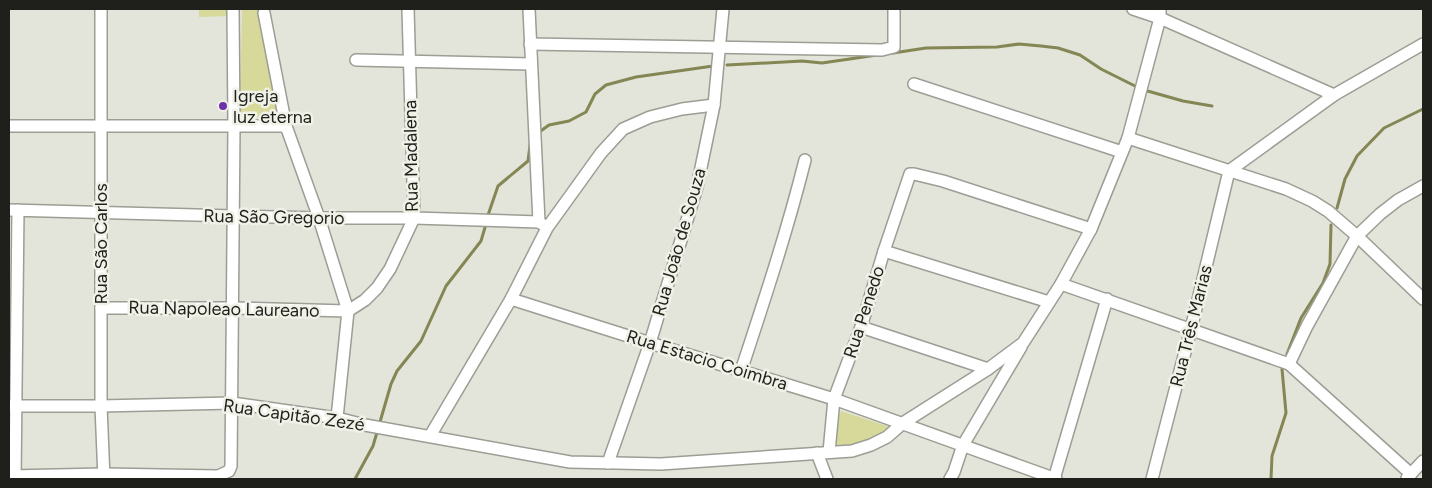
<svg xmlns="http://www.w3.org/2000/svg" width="1432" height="488" viewBox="0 0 1432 488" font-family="Figtree,sans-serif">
  <rect width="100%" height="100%" fill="#e3e4da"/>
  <g fill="#d6d99a">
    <polygon points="199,9 227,9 227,16 199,17"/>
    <polygon points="242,9 262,9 281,117 240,117"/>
    <polygon points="841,411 893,428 873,441 825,451"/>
  </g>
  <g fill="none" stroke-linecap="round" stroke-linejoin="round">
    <g stroke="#848654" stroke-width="3">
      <polyline points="893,53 926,48 997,47 1019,44 1041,46 1058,48 1080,55 1101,69 1139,88"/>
      <polyline points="727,65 802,61 822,63 877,55"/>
      <polyline points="1144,90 1183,101 1212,106"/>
      <polyline points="538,133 549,125 569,121 586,112 595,94 606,85 636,77 713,66"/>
      <polyline points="1337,208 1345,179 1357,156 1384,128 1423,109"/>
      <polyline points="487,218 498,186 528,161 531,138"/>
      <polyline points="1287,354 1301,318 1323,283 1330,264 1331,225"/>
      <polyline points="355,479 373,446 391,384 397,371 421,341 446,286 481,241 486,224"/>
      <polyline points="1271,479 1272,456 1286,413 1282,369"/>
    </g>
    <g stroke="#9c9d94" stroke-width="14">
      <g id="minor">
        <polyline points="101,9 101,406 104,479"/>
        <polyline points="529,9 539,222 545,226"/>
        <polyline points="1133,9 1160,18 1334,95"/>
        <polyline points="264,13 286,126 319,218 348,311 337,418"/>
        <polyline points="530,44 882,50 894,47 894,9"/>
        <polyline points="356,60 531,64"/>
        <polyline points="914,84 1122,152"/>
        <polyline points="9,126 286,126"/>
        <polyline points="1128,138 1286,189 1312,201 1328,211 1357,236 1423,299"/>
        <polyline points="9,210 233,216 319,218 414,218 539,222"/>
        <polyline points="884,251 1049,302"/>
        <polyline points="1061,284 1289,364 1411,474"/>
        <polyline points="511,299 650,343 834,399 1056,479"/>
        <polyline points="101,308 232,308 348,311"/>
        <polyline points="348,311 365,300 377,288 390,269 414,218 408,9"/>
        <polyline points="861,327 988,369"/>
        <polyline points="1289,364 1307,326 1357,236 1380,214 1398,200 1423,186"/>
        <path d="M741,371C764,301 787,232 805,160"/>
        <polyline points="9,406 101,406 232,403 337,418 365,425 570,462 661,464 852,451 871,445 887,437 903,423 988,369 1023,343 1061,284 1091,229 1128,138 1160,18 1160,9"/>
        <polyline points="430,436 511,299 547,228 601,153 623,129 650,117 682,109 714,105"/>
        <polyline points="829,452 834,399 861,327 884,251 910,174 914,174 943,181 1091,229"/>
        <polyline points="817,453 827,479"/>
        <polyline points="608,463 650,343 697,187 714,105 723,9"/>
        <polyline points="9,476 104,474 218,476 229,471 231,466 234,126 233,9"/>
        <polyline points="1407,478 1423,461"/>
        <polyline points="15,479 18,210"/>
        <polyline points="950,479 954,472 963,445 1021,347"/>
        <polyline points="1054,479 1107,299"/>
        <polyline points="1152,479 1191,329 1229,171 1334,95 1423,44"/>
      </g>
    </g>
    <use href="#minor" stroke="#fff" stroke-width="11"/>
  </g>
  <circle fill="#6e32a8" stroke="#f0f1e7" stroke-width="2" cx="223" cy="106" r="5"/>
  <g text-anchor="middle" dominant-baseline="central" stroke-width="5" stroke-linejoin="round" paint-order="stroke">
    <g font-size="18" fill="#1f1f1b" stroke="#f0f1e7" text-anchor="start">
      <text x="233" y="96">Igreja<tspan x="233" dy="21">luz eterna</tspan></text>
    </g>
    <g font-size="18" fill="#1f1f1b" stroke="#f0f1e7">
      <text transform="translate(411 156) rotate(-91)">Rua Madalena</text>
      <text transform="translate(274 217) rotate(1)">Rua São Gregorio</text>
      <text transform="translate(679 242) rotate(-74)">Rua João de Souza</text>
      <text transform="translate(101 244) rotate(-90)">Rua São Carlos</text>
      <text transform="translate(224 309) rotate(1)">Rua Napoleao Laureano</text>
      <text transform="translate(864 312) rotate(-72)">Rua Penedo</text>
      <text transform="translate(1191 326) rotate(-76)">Rua Três Marias</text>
      <text transform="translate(707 360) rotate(17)">Rua Estacio Coimbra</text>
      <text transform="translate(294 415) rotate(8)">Rua Capitão Zezé</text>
    </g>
  </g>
  <rect width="1432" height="488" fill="none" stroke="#1f1f1b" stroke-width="20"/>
</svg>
